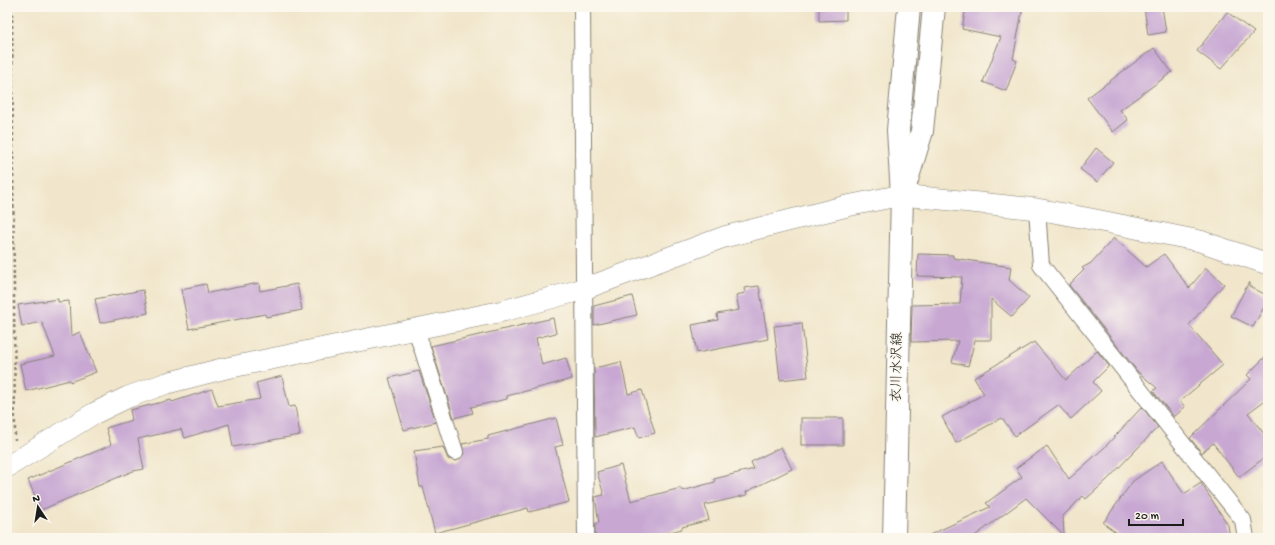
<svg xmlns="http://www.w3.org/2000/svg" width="1275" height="545" viewBox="0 0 1275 545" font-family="'Gochi Hand','Klee One',sans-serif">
  <rect width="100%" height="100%" fill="#fbf7ec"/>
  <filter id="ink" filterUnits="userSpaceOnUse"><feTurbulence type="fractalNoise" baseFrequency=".025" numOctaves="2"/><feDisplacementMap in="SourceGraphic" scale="8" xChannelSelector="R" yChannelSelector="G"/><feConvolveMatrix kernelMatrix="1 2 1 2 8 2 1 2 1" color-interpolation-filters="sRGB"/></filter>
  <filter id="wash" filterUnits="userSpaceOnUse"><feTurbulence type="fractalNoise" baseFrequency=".012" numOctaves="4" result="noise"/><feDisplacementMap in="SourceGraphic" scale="16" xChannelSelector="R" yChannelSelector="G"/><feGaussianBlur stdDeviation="0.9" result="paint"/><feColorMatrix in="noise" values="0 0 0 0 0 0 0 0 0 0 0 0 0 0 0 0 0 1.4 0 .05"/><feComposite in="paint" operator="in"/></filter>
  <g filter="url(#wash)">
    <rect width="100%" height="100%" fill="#f1e6cb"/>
    <g id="blocks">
      <g fill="#c8a8d3">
        <polygon points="819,7 846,7 846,20 819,21"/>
        <polygon points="966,7 1023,7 1013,59 1017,61 1006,91 983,82 1001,37 962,29"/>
        <polygon points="1144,7 1162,7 1166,32 1148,35"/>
        <polygon points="1227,12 1254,32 1221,69 1197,51"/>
        <polygon points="1154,48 1172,72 1120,110 1128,120 1113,132 1087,98"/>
        <polygon points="1096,148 1113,162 1097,182 1080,169"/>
        <polygon points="1114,238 1146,267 1164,254 1189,288 1206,268 1224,284 1189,325 1223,365 1180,401 1185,407 1174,417 1153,391 1157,388 1138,372 1069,285 1084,270 1082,268 1091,263"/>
        <polygon points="918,254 953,255 953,258 1011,267 1009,280 1029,298 1012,317 991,299 991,340 975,340 968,366 952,362 958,341 911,342 912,305 960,304 962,277 917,276"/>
        <polygon points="1249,282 1249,286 1268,296 1268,300 1253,327 1231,316"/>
        <polygon points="259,283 260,291 297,284 302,310 266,317 265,314 189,329 181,289 206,284 208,293"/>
        <polygon points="759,286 768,339 697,353 692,325 718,320 717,314 739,310 736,295 745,293 744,288"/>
        <polygon points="143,290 148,313 100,323 95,299"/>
        <polygon points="632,296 637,315 594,325 594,306"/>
        <polygon points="58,299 58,302 69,301 71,336 80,332 96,372 70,382 70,380 26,391 20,364 55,356 42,322 22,326 18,305"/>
        <polygon points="553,318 556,333 536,338 542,365 566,358 572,379 507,396 507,399 471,407 473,413 454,418 431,346"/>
        <polygon points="802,323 808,377 780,380 774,326"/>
        <polygon points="1034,342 1066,380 1097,351 1109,366 1093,382 1101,391 1071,419 1058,405 1015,436 1002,418 956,443 942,417 984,394 974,378"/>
        <polygon points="1268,354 1268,398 1248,413 1268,439 1268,455 1239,477 1213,443 1202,453 1190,438 1251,379 1247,375"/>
        <polygon points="621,362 628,394 642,390 655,433 639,438 635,427 595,437 594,368"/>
        <polygon points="419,371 436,422 404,430 389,378"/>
        <polygon points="282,376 289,407 295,406 300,435 233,447 229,424 185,438 181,429 138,439 144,469 133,471 41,510 28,480 111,445 106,428 132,420 130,410 171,400 172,402 212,389 218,406 260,399 256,383"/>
        <polygon points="1142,407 1158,427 1106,481 1086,499 1083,496 1063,516 1064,536 1026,498 972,538 923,538 990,507 986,503 1022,477 1016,468 1047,446 1069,479 1105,447"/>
        <polygon points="556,418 563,445 555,447 569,502 529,512 528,508 435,533 423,487 420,487 414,451 443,447 448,459 457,461 464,454 462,444 488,439 488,436"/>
        <rect x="801" y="418" width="42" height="27"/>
        <polygon points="781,447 792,469 746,492 747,495 705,505 709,520 682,527 682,529 647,538 595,538 595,524 599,523 595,497 604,495 597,472 621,465 631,501 681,488 682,491 715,482 714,479 754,469 751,462"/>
        <polygon points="1162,461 1184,494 1201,483 1228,525 1230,538 1124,538 1103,523 1133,481"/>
      </g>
    </g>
  </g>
  <g filter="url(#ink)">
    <use href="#blocks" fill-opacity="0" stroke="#868174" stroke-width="1"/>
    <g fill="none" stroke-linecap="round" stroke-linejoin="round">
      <g stroke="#868174" stroke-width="18">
        <g id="minor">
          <polyline points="582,7 586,538"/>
          <polyline points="1037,209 1041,265 1243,520 1246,538"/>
          <polyline points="416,329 455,452"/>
        </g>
      </g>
      <g stroke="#868174" stroke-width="22">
        <polyline id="tertiary" points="7,467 93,414 128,397 167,383 222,369 503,311 584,289 724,237 847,206 902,195 1037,209 1091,219 1200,241 1268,264"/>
      </g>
      <g stroke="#868174" stroke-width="24">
        <g id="secondary">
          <polyline points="906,183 922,131 934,7"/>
          <polyline points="894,538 902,195 898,130 909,7"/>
        </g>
      </g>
      <polyline stroke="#868174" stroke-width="2.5" stroke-dasharray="3 3" stroke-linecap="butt" points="12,7 15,440"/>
      <use href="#minor" stroke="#fff" stroke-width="16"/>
      <use href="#tertiary" stroke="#fff" stroke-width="21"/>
      <use href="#secondary" stroke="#fff" stroke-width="22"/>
    </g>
  </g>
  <g text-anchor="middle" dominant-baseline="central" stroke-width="3" stroke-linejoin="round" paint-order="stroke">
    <g font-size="14" fill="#1c1c1c" stroke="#fbf7ec">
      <text transform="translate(898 367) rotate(-89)">衣川水沢線</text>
    </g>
  </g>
  <rect width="1275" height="545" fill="none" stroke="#fbf7ec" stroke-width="24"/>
  <g transform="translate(38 507) rotate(348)" stroke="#fbf7ec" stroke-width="3" paint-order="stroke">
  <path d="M0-3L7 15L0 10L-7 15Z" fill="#1c1c1c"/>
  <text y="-6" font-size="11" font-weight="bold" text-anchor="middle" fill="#1c1c1c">N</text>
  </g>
  <path d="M1129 519v6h54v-6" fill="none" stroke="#1c1c1c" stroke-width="2"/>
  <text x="1135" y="519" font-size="12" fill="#1c1c1c" stroke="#fbf7ec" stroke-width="3" paint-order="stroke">20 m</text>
</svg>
